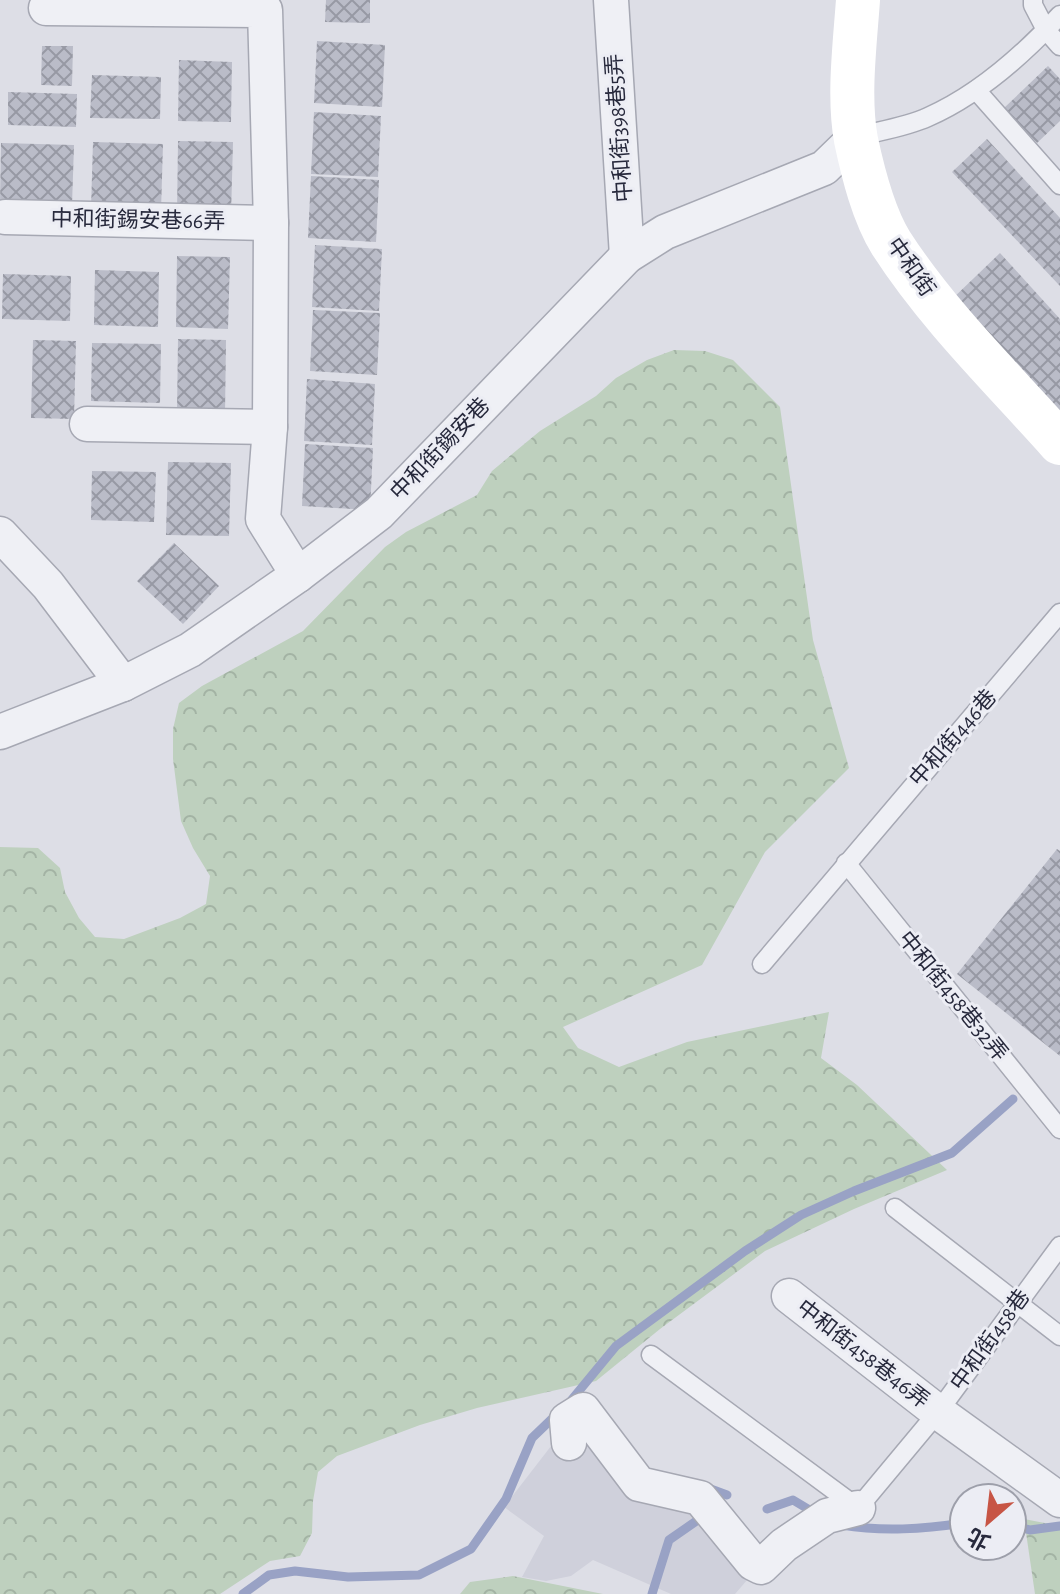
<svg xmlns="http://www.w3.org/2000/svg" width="1060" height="1594" viewBox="0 0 1060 1594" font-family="'Alegreya Sans','Noto Sans TC',sans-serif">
  <defs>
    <pattern id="forest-crowns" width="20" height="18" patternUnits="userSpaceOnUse" patternTransform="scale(2)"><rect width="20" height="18" fill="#bed0be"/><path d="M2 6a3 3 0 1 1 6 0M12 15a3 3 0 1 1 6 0" fill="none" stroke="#a3b3a4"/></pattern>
    <pattern id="building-cross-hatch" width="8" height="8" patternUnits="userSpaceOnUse" patternTransform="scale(2)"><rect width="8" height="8" fill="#babcc8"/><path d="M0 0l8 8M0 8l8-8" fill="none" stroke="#9799a4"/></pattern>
  </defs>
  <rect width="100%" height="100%" fill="#dddee6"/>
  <polygon fill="#cfd0db" points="575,1415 632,1486 694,1498 748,1579 735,1594 671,1594 593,1560 571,1576 546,1581 522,1577 544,1536 504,1507"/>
  <g fill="url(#forest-crowns)">
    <polygon points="674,350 705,351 733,360 780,407 813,640 849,768 765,852 702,965 563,1027 578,1048 619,1067 687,1042 829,1012 821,1058 857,1085 947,1170 854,1209 765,1251 660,1329 596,1381 477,1408 420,1425 337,1456 318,1472 313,1501 312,1533 300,1556 270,1561 220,1594 0,1594 0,847 38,848 60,868 65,892 79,918 95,937 124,939 180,918 206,904 210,876 193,848 181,821 173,759 173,729 179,703 202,686 303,631 385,547 406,532 477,495 492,471 517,450 540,431 596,396 616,378 647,360"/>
    <polygon points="1024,1519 1060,1526 1060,1594 1035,1594"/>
    <polygon points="513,1576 603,1594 460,1594 470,1582"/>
  </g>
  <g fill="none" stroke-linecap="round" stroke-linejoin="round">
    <g stroke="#99a2c5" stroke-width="9">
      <polyline points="569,1403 616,1346 745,1251 801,1215 854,1191 952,1153 1013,1099"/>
      <polyline points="708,1488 727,1495"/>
      <polyline points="767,1509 793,1500 818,1515"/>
      <path d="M842,1525C883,1532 923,1529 964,1523"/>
      <polyline points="1012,1525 1030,1530 1060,1526"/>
      <polyline points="243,1594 269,1575 295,1571 348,1577 419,1575 471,1549 506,1499 532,1438 558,1413"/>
      <polyline points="652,1594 669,1540 705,1515"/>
    </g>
  </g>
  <g fill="url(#building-cross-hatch)">
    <polygon points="326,0 370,0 370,23 325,22"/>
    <polygon points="317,41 385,45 382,107 314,103"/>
    <polygon points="42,46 73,46 72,86 41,85"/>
    <polygon points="179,60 232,62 231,122 178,121"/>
    <polygon points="1048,66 1060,79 1060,121 1037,143 1004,108"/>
    <polygon points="92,75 161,77 160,119 90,118"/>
    <polygon points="8,92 77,94 76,127 8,125"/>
    <polygon points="314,112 381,116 378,177 311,174"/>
    <polygon points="987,139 1060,218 1060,286 952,172"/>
    <polygon points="178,141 233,142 231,216 177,215"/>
    <polygon points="93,142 163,144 161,211 91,209"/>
    <polygon points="1,143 74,145 72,205 0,203"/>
    <polygon points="311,176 379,180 376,242 308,238"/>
    <polygon points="315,245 382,249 379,311 312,307"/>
    <polygon points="1000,253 1060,319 1060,421 949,302"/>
    <polygon points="177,256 230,257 228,329 176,327"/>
    <polygon points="95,270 159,272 158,327 94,325"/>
    <polygon points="3,274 71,276 70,321 2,319"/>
    <polygon points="313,310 380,313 377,375 310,371"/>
    <polygon points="178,339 226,340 225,413 177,412"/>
    <polygon points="33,340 76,341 74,419 31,418"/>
    <polygon points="92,343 161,344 160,403 91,401"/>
    <polygon points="307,379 375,384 372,445 304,441"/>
    <polygon points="305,444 373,448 370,510 302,506"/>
    <polygon points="168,462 231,463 229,536 166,535"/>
    <polygon points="92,471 156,472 154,522 91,520"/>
    <polygon points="174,543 219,586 183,624 137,581"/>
    <polygon points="1057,849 1060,851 1060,1056 957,974"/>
  </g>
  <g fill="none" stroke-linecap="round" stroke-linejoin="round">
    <g stroke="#a6a8b3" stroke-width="21">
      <g id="lane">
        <polyline points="1033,0 1033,5 1046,30 1060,46"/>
        <polyline points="976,90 1060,185"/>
        <path d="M856,137C879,131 906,127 928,117C978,95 1023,55 1060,15"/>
        <polyline points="846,863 1060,1129"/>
        <polyline points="762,964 1060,613"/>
        <polyline points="895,1208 1060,1336"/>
        <polyline points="651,1355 858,1508 938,1412 1060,1246"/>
      </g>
    </g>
    <g stroke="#a6a8b3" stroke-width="37">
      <g id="street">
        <polyline points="611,0 627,256"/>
        <polyline points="46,8 265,10 271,223 270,427 263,519 298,575"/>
        <polyline points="5,217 271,223"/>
        <polyline points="87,424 270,427"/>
        <polyline points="0,534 48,585 123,684"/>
        <polyline points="0,732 123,684 190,650 298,575 379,513 627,256 665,232 824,168 856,137"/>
        <polyline points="789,1296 938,1412 1060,1500"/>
        <polyline points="569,1443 567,1420 583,1410 639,1484 700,1498 753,1563 761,1567 784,1545 827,1516 858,1508"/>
      </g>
    </g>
    <use href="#lane" stroke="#eff0f5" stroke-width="18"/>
    <use href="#street" stroke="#eff0f5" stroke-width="34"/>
    <path stroke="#fff" stroke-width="44" d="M858,0C855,43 848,97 856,140C863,173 873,214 891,243C938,316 1003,379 1060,443"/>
  </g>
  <g text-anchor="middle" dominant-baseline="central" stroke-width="6" stroke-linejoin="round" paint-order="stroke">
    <g font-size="22" fill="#27293c" stroke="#ecedf4">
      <text transform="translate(619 128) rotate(-94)">中和街398巷5弄</text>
      <text transform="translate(138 220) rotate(1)">中和街錫安巷66弄</text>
      <text transform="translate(911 267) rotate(55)">中和街</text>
      <text transform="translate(440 449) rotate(-46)">中和街錫安巷</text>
      <text transform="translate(953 738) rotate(-49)">中和街446巷</text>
      <text transform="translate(953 996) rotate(51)">中和街458巷32弄</text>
      <text transform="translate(990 1340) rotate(-54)">中和街458巷</text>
      <text transform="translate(863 1354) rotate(38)">中和街458巷46弄</text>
    </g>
  </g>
  <g transform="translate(988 1522) rotate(208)"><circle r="38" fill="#ecedf4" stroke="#9d9faa" stroke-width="2"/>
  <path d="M0-6L14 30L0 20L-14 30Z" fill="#c75545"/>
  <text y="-12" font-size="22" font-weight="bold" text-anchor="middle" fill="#27293c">北</text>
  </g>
</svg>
